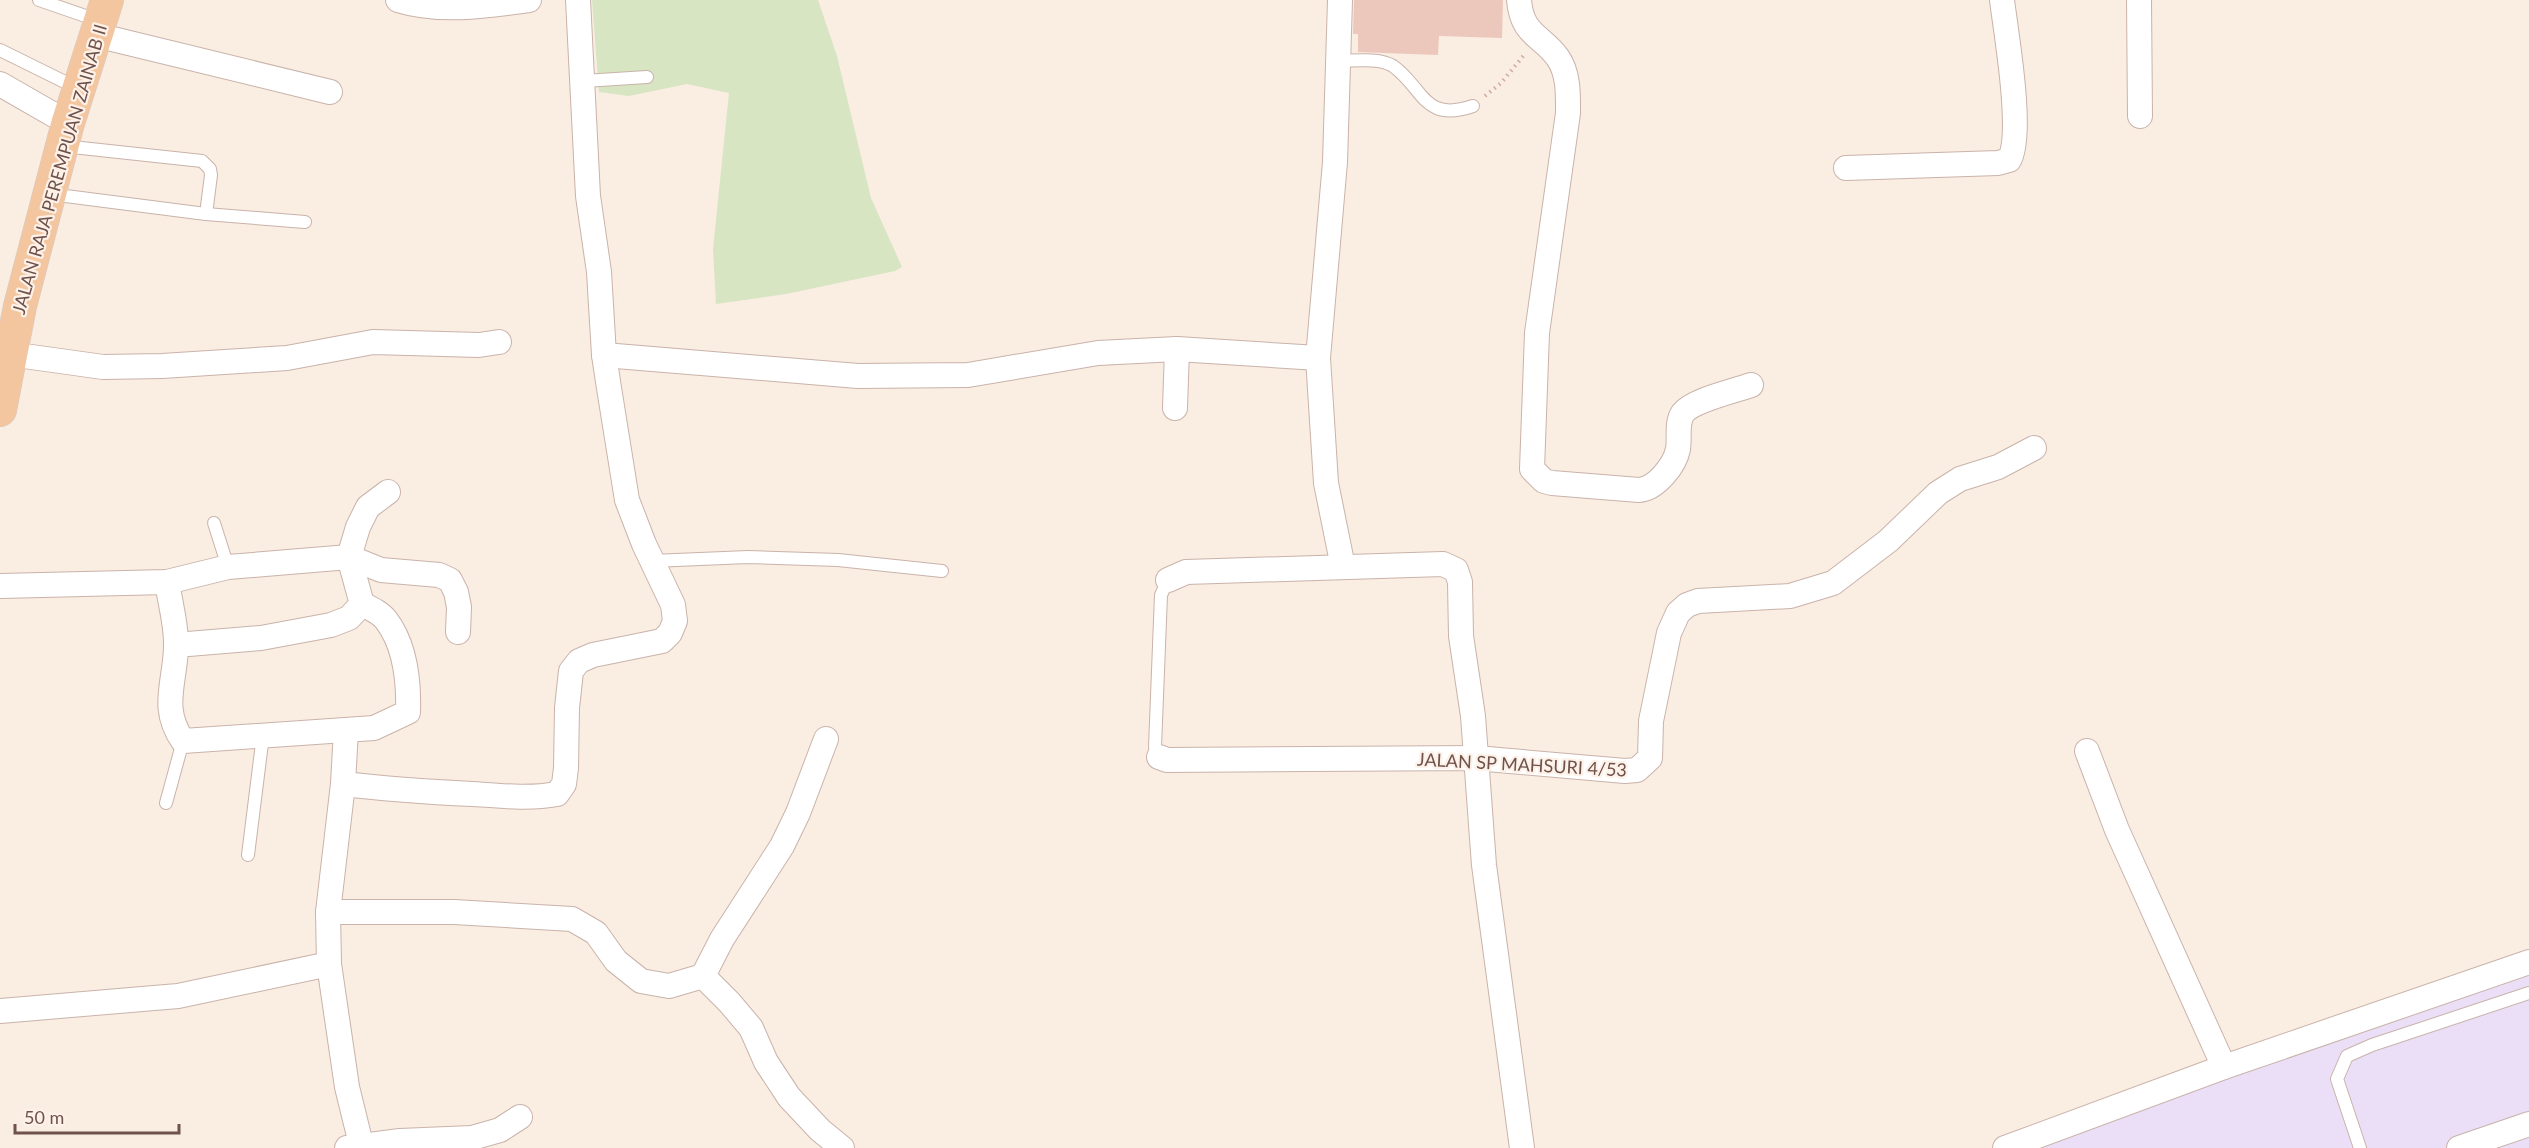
<svg xmlns="http://www.w3.org/2000/svg" width="2529" height="1148" viewBox="0 0 2529 1148" font-family="Lato,sans-serif">
  <rect width="100%" height="100%" fill="#faede2"/>
  <polygon fill="#eadff6" points="2529,972 2529,1148 2031,1148 2250,1069"/>
  <polygon fill="#d7e5c3" points="592,0 818,0 837,56 871,198 902,267 895,271 786,294 716,304 713,249 729,93 687,84 629,96 599,92"/>
  <polygon fill="#ecc7bc" points="1354,0 1503,0 1502,38 1439,36 1438,55 1358,52 1358,34 1353,34"/>
  <g fill="none" stroke-linecap="round" stroke-linejoin="round">
    <g stroke="#c9b3aa" stroke-width="14">
      <g id="lane">
        <polyline points="39,0 100,21"/>
        <polyline points="0,50 77,88"/>
        <path d="M1337,61C1353,61 1379,57 1393,66C1424,88 1423,123 1473,106"/>
        <polyline points="584,81 647,77"/>
        <polyline points="63,146 202,161 210,169 211,175 206,214"/>
        <polyline points="50,194 206,214 305,222"/>
        <polyline points="214,523 228,567"/>
        <polyline points="652,561 748,557 838,560 942,571"/>
        <polyline points="1159,757 1155,747 1161,595 1168,580"/>
        <polyline points="166,803 183,741"/>
        <polyline points="248,855 263,735"/>
        <polyline points="2360,1148 2337,1079 2347,1056 2372,1045 2529,993"/>
      </g>
    </g>
    <g stroke="#c9b3aa" stroke-width="26">
      <g id="street">
        <path d="M398,0C440,13 486,6 529,0"/>
        <polyline points="1340,0 1335,162 1318,358 1326,483 1343,567"/>
        <path d="M1519,0C1522,36 1542,35 1558,58C1569,74 1568,95 1568,113L1537,333L1532,469L1544,481L1552,483L1639,490C1656,489 1675,465 1678,449C1680,437 1676,423 1683,413C1693,400 1735,391 1751,385"/>
        <polyline points="2139,0 2140,116"/>
        <polyline points="96,35 330,92"/>
        <polyline points="0,84 68,123"/>
        <path d="M1846,168L1998,163L2009,160C2024,135 2006,33 2002,0"/>
        <polyline points="10,354 103,367 162,366 287,358 373,342 479,345 499,342"/>
        <polyline points="604,355 858,376 968,375 1098,353 1177,349 1318,358"/>
        <polyline points="1175,408 1177,349"/>
        <polyline points="1168,580 1186,572 1443,564 1456,570 1460,582 1461,636 1473,716 1484,865 1522,1148"/>
        <path d="M167,582C170,603 177,626 176,647C175,684 160,708 183,741L374,728L408,712C409,681 406,646 386,620C381,613 370,608 362,604"/>
        <polyline points="0,586 167,582 228,567 349,557 381,570 439,575 450,580 456,592 459,607 458,632"/>
        <polyline points="176,645 261,638 331,625 349,618 362,604 349,557 358,527 368,507 388,492"/>
        <polyline points="346,730 343,784 328,912 329,964 347,1087 362,1148"/>
        <polyline points="2087,751 2117,830 2224,1067"/>
        <polyline points="1159,757 1167,760 1476,758 1625,771 1637,770 1650,758 1651,721 1669,633 1678,613 1687,605 1698,601 1790,596 1833,583 1888,541 1938,493 1960,479 1998,467 2034,448"/>
        <path d="M343,784C386,789 430,792 473,794C501,796 530,799 557,794L564,784L566,768L567,708L571,671L579,661L593,655L662,641L670,633L675,621L673,605L644,544L627,500L609,388L604,355L599,272L588,196L578,0"/>
        <polyline points="328,912 454,912 572,919 596,933 616,961 641,981 669,986 703,976 729,1002 751,1028 766,1062 789,1097 820,1130 842,1148"/>
        <polyline points="703,976 722,939 782,846 798,813 826,739"/>
        <polyline points="0,1011 178,996 329,964"/>
        <polyline points="347,1148 400,1141 472,1138 500,1130 520,1117"/>
        <polyline points="2005,1148 2224,1067 2529,962"/>
        <polyline points="2459,1148 2529,1124"/>
      </g>
    </g>
    <g stroke="#d4cbc9" stroke-width="34">
      <polyline id="primary" points="0,410 20,306 68,123 107,0"/>
    </g>
    <polyline stroke="#d1aba0" stroke-width="4" stroke-dasharray="1.5 4.5" stroke-linecap="butt" points="1485,96 1501,83 1525,54"/>
    <use href="#lane" stroke="#fff" stroke-width="12"/>
    <use href="#street" stroke="#fff" stroke-width="24"/>
    <use href="#primary" stroke="#f3c6a0" stroke-width="33"/>
  </g>
  <g text-anchor="middle" dominant-baseline="central" stroke-width="4.5" stroke-linejoin="round" paint-order="stroke">
    <g font-size="18" fill="#6f524b" stroke="#fdf1e8">
      <text transform="translate(59 169) rotate(-74)">JALAN RAJA PEREMPUAN ZAINAB II</text>
      <text transform="translate(1522 764) rotate(3)">JALAN SP MAHSURI 4/53</text>
    </g>
  </g>
  <path d="M15 1124v9h164v-9" fill="none" stroke="#6f524b" stroke-width="3"/>
  <text x="24" y="1124" font-size="18" fill="#6f524b" stroke="#fdf1e8" stroke-width="4.5" paint-order="stroke">50 m</text>
</svg>
